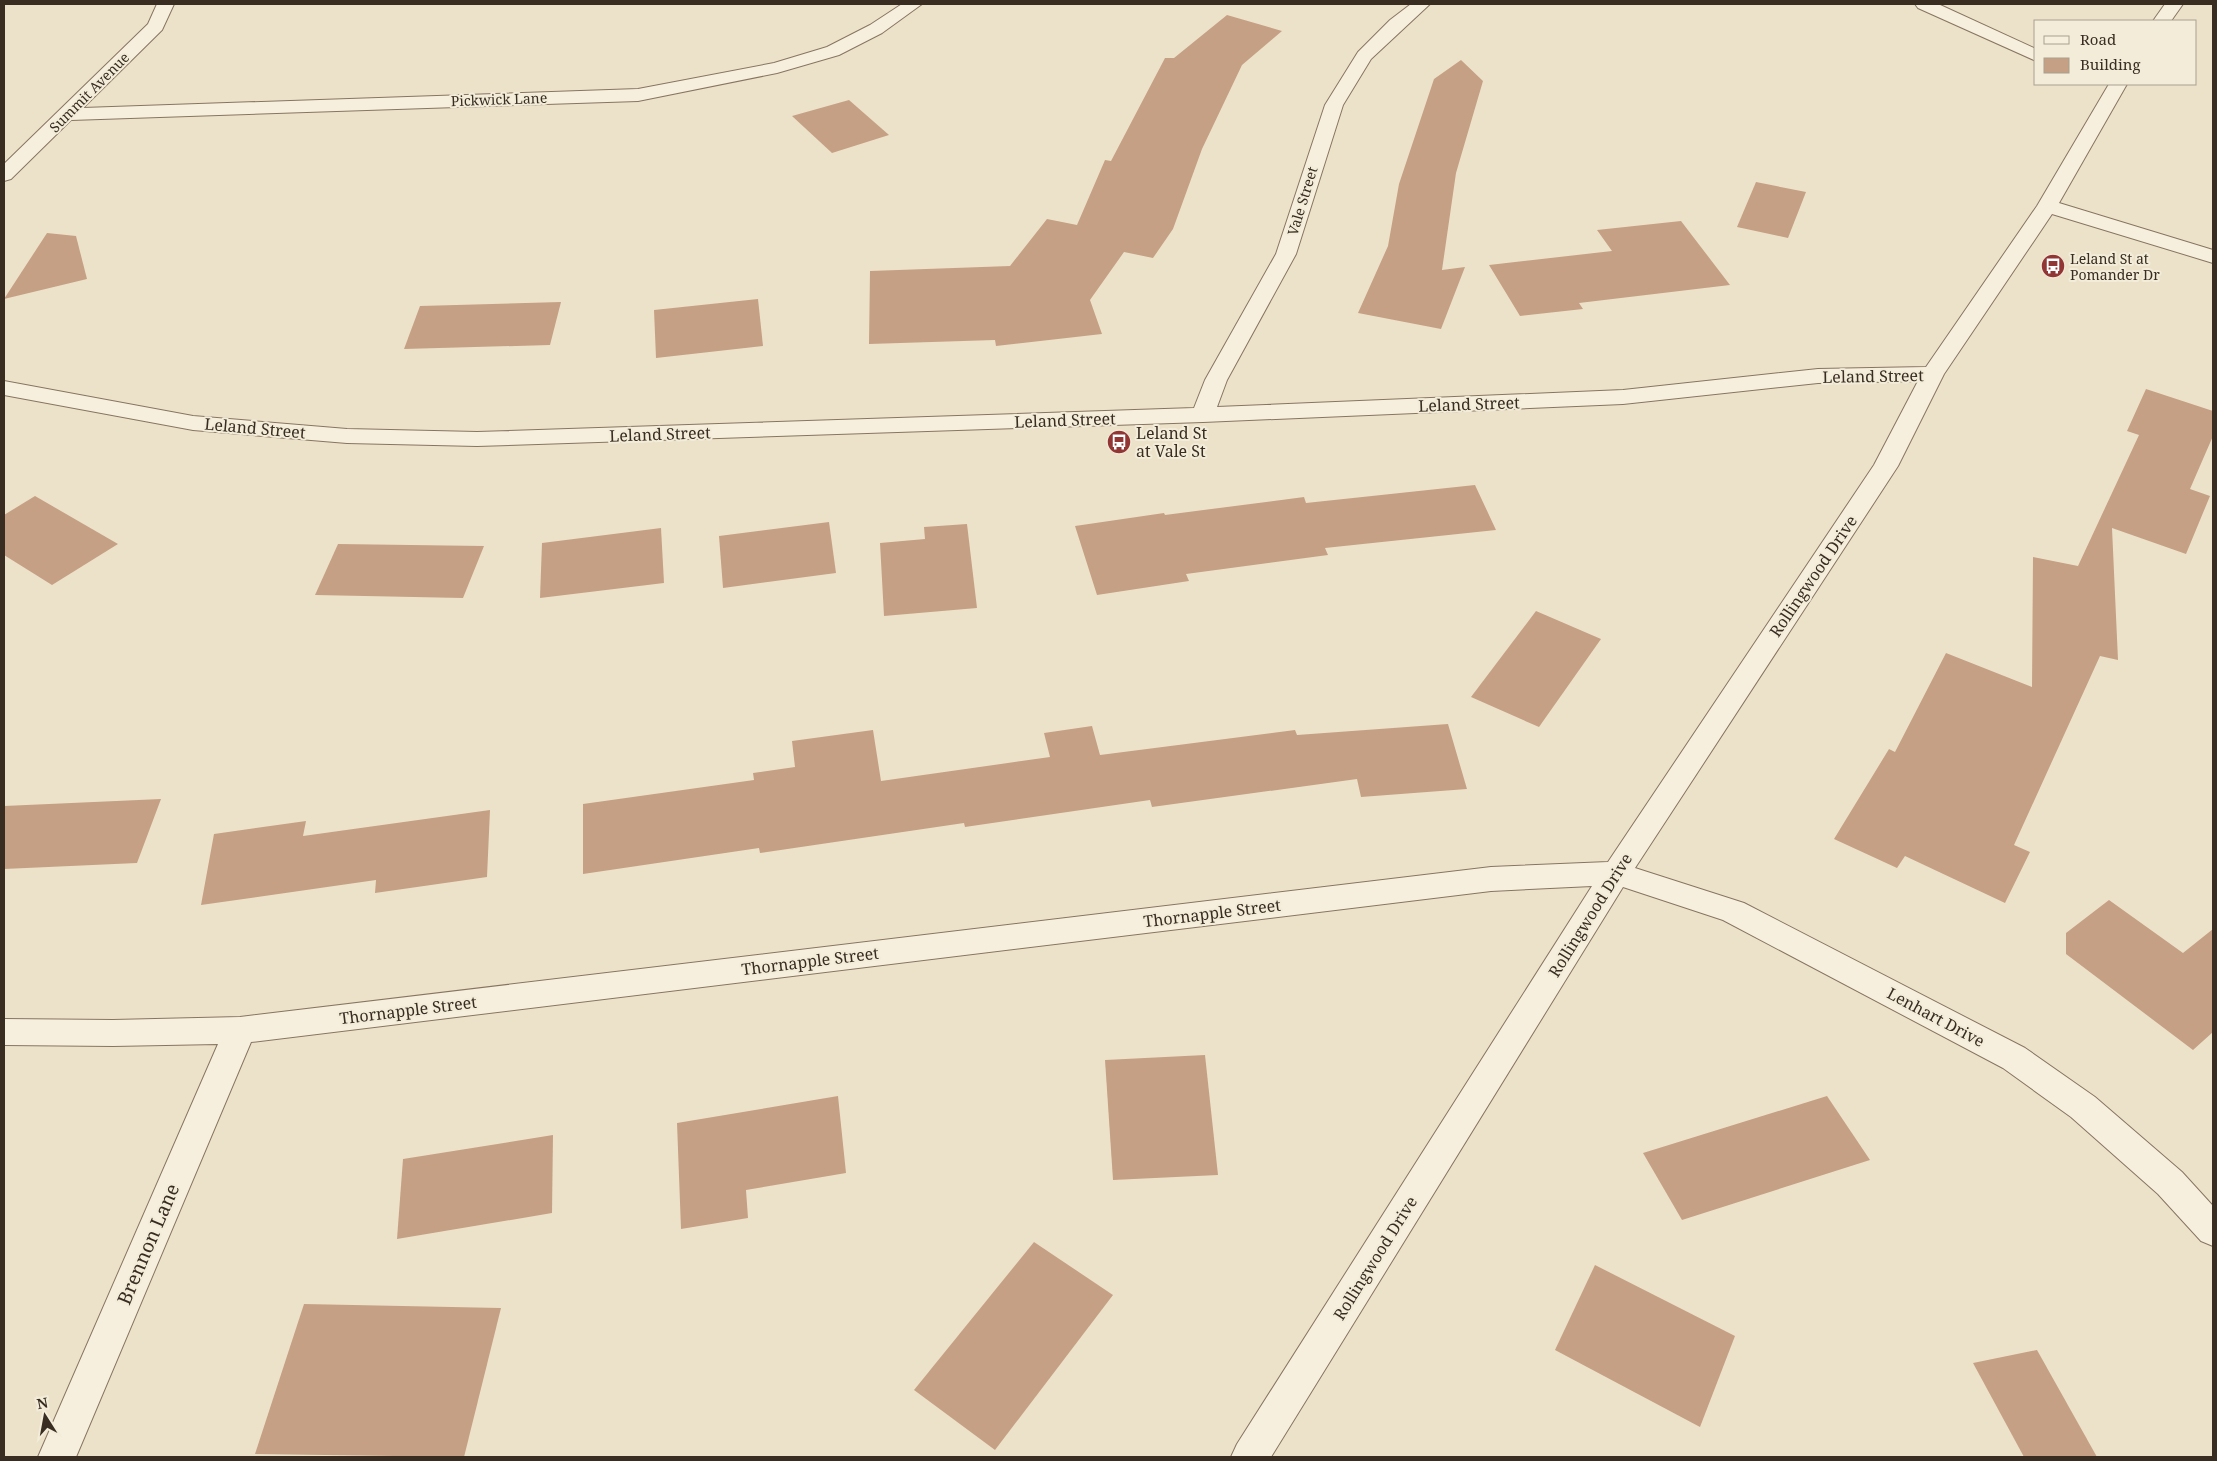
<svg xmlns="http://www.w3.org/2000/svg" width="2217" height="1461" viewBox="0 0 2217 1461" font-family="'Noto Serif',serif">
  <rect width="100%" height="100%" fill="#ece2ca"/>
  <g fill="#c6a084">
    <polygon points="1227,15 1282,31 1242,65 1202,149 1173,229 1153,258 1124,252 1090,300 1102,334 996,346 995,340 869,344 870,271 1010,266 1047,219 1077,225 1105,160 1111,161 1165,58 1174,58"/>
    <polygon points="1461,60 1483,81 1456,173 1442,270 1465,267 1441,329 1358,313 1388,246 1399,184 1434,79"/>
    <polygon points="849,100 889,135 832,153 792,116"/>
    <polygon points="1756,182 1806,192 1788,238 1737,227"/>
    <polygon points="1681,221 1730,285 1579,303 1583,309 1520,316 1489,265 1612,251 1597,230"/>
    <polygon points="47,233 76,236 87,279 4,299"/>
    <polygon points="758,299 763,346 656,358 654,310"/>
    <polygon points="561,302 550,345 404,349 420,306"/>
    <polygon points="2146,389 2213,411 2213,436 2190,489 2210,496 2186,554 2112,528 2118,660 2100,656 2014,845 2030,852 2005,903 1905,856 1897,868 1834,839 1889,749 1895,752 1946,653 2032,687 2033,557 2078,566 2139,435 2127,431"/>
    <polygon points="1475,485 1496,530 1325,548 1328,555 1186,574 1189,581 1097,595 1075,526 1164,513 1165,515 1304,497 1306,503"/>
    <polygon points="35,496 118,544 52,585 4,555 4,515"/>
    <polygon points="829,522 836,573 723,588 719,536"/>
    <polygon points="967,524 977,608 884,616 880,543 925,539 924,527"/>
    <polygon points="661,528 664,583 540,598 542,543"/>
    <polygon points="338,544 484,546 463,598 315,595"/>
    <polygon points="1536,611 1601,639 1539,727 1471,697"/>
    <polygon points="1448,724 1467,789 1361,797 1357,779 1152,807 1150,800 965,827 964,823 760,853 759,848 583,874 583,804 754,780 753,773 795,767 792,741 873,730 881,781 1050,757 1044,733 1092,726 1100,755 1295,730 1297,735"/>
    <polygon points="161,799 137,863 4,869 4,806"/>
    <polygon points="490,810 487,877 375,893 376,880 201,905 214,834 306,821 303,836"/>
    <polygon points="2109,900 2183,953 2213,929 2213,1032 2193,1050 2066,954 2066,933"/>
    <polygon points="1205,1055 1218,1175 1113,1180 1105,1060"/>
    <polygon points="838,1096 846,1173 746,1190 748,1218 681,1229 677,1123"/>
    <polygon points="1827,1096 1870,1160 1682,1220 1643,1153"/>
    <polygon points="553,1135 552,1213 397,1239 403,1159"/>
    <polygon points="1034,1242 1113,1295 995,1450 914,1390"/>
    <polygon points="1595,1265 1735,1336 1700,1427 1555,1350"/>
    <polygon points="304,1304 501,1308 464,1457 255,1454"/>
    <polygon points="2037,1350 2097,1457 2024,1457 1973,1363"/>
  </g>
  <g fill="none" stroke-linecap="round" stroke-linejoin="round">
    <g stroke="#877560" stroke-width="2">
      <g id="street">
        <polygon points="157,4 174,4 162,30 83,108 638,89 774,63 827,47 870,25 902,4 922,4 882,33 839,55 777,73 638,101 71,120 11,179 4,181 4,164 148,24"/>
        <polygon points="1411,4 1430,4 1371,59 1343,105 1296,254 1227,380 1217,407 1623,390 1818,369 1926,367 2037,206 2109,84 2127,84 2059,203 2213,250 2213,263 2052,214 1944,374 1898,466 1635,868 1744,903 2025,1048 2095,1097 2182,1172 2213,1206 2213,1246 2201,1241 2158,1194 2071,1117 2003,1068 1723,920 1623,887 1271,1457 1231,1457 1237,1444 1592,886 1491,891 251,1042 76,1457 38,1457 218,1044 113,1046 4,1045 4,1019 113,1020 240,1017 1491,867 1608,862 1874,465 1918,381 1818,383 1623,404 1203,422 477,446 347,443 193,430 4,395 4,381 193,416 347,429 477,432 1194,408 1205,380 1276,254 1325,105 1358,52 1390,20"/>
        <polygon points="1915,4 1938,4 2036,49 2036,61 1918,8"/>
        <polygon points="2165,4 2183,4 2171,21 2153,21"/>
      </g>
    </g>
    <use href="#street" fill="#f7efdd" fill-rule="evenodd"/>
  </g>
  <defs>
    <g id="bus-disc" transform="scale(1.25)"><circle r="9.5" fill="#913535" stroke="#f3ecd9"/><path d="M-5-6H5V4H4V6H2V4H-2V6H-4V4H-5ZM-3.5-4V0h7V-4ZM-3.5 1.2v1.5H-2V1.2ZM2 1.2v1.5H3.5V1.2Z" fill="#fff"/></g>
  </defs>
  <g fill-rule="evenodd">
    <use href="#bus-disc" x="2053" y="266"/>
    <use href="#bus-disc" x="1119" y="442"/>
  </g>
  <g text-anchor="middle" dominant-baseline="central" stroke-width="4" stroke-linejoin="round" paint-order="stroke">
    <g font-size="14" fill="#392d22" stroke="#f3ecd9">
      <text transform="translate(89 92) rotate(-45)">Summit Avenue</text>
      <text transform="translate(499 99) rotate(-2)">Pickwick Lane</text>
      <text transform="translate(1302 201) rotate(-73)">Vale Street</text>
    </g>
    <g font-size="14" fill="#392d22" stroke="#f3ecd9" text-anchor="start">
      <text x="2070" y="258">Leland St at<tspan x="2070" dy="16">Pomander Dr</tspan></text>
    </g>
    <g font-size="16" fill="#392d22" stroke="#f3ecd9">
      <text transform="translate(1873 376) rotate(-1)">Leland Street</text>
      <text transform="translate(1469 404) rotate(-2)">Leland Street</text>
      <text transform="translate(1065 420) rotate(-2)">Leland Street</text>
      <text transform="translate(255 428) rotate(5)">Leland Street</text>
      <text transform="translate(660 434) rotate(-2)">Leland Street</text>
      <text transform="translate(1813 576) rotate(-56)">Rollingwood Drive</text>
      <text transform="translate(1212 913) rotate(-7)">Thornapple Street</text>
      <text transform="translate(1590 915) rotate(-58)">Rollingwood Drive</text>
      <text transform="translate(810 961) rotate(-7)">Thornapple Street</text>
      <text transform="translate(408 1010) rotate(-7)">Thornapple Street</text>
      <text transform="translate(1936 1017) rotate(28)">Lenhart Drive</text>
      <text transform="translate(1375 1258) rotate(-58)">Rollingwood Drive</text>
    </g>
    <g font-size="16" fill="#392d22" stroke="#f3ecd9" text-anchor="start">
      <text x="1136" y="433">Leland St<tspan x="1136" dy="18">at Vale St</tspan></text>
    </g>
    <g font-size="19" fill="#392d22" stroke="#f3ecd9">
      <text transform="translate(148 1244) rotate(-67)">Brennon Lane</text>
    </g>
  </g>
  <rect width="2217" height="1461" fill="none" stroke="#392d22" stroke-width="10"/>
  <rect x="2034" y="20" width="162" height="65" fill="#f3ecd9" stroke="#a9a090"/>
  <rect x="2044" y="36" width="25" height="8" fill="#f7efdd" stroke="#a9a090"/>
  <text x="2080" y="45" font-size="15" fill="#392d22">Road</text>
  <rect x="2044" y="58" width="25" height="15" fill="#c6a084" stroke="#a9a090"/>
  <text x="2080" y="70" font-size="15" fill="#392d22">Building</text>
  <g transform="translate(45 1416) rotate(349)" stroke="#f3ecd9" stroke-width="4" paint-order="stroke">
  <path d="M0-4L9 19L0 12L-9 19Z" fill="#392d22"/>
  <text y="-8" font-size="14" font-weight="bold" text-anchor="middle" fill="#392d22">N</text>
  </g>
</svg>
